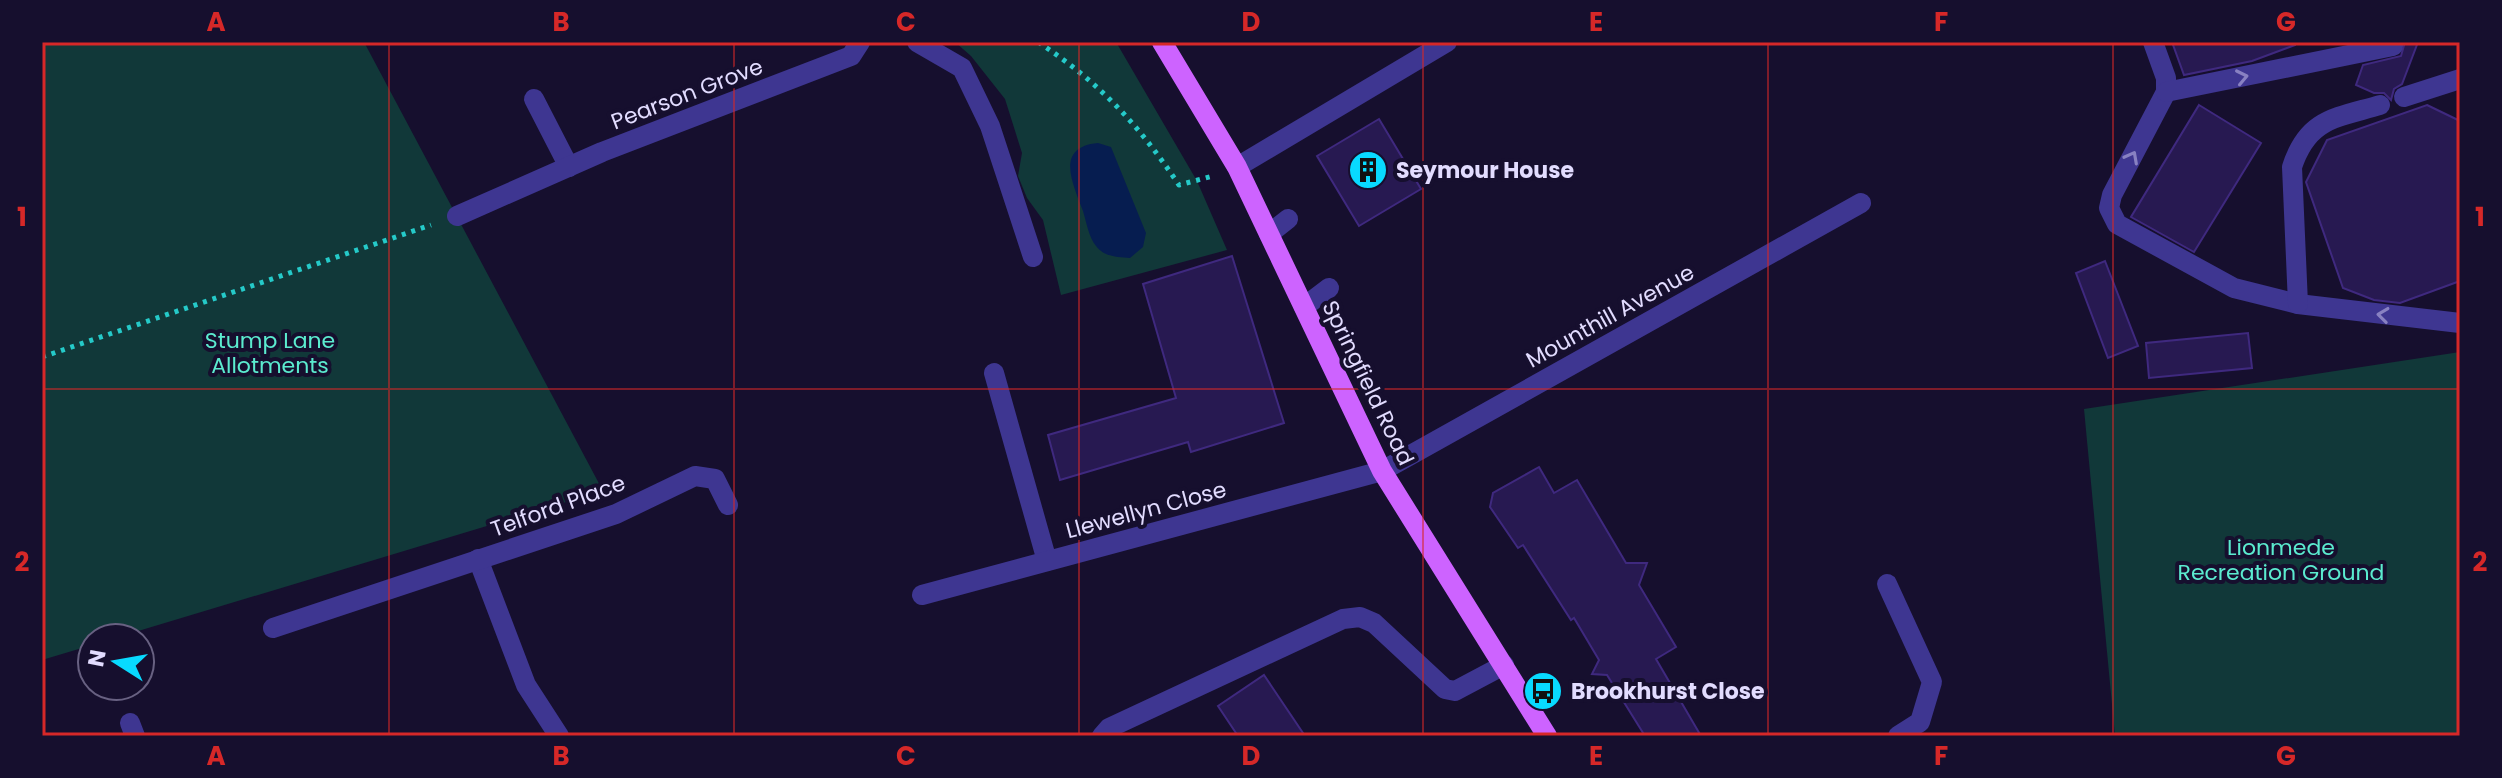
<svg xmlns="http://www.w3.org/2000/svg" width="2502" height="778" viewBox="0 0 2502 778" font-family="Poppins,sans-serif">
  <rect width="100%" height="100%" fill="#160f2e"/>
  <g fill="#113839">
    <polygon points="42,42 364,42 603,491 115,638 92,638 92,645 42,660"/>
    <polygon points="955,42 1116,42 1197,181 1227,250 1061,295 1043,220 1027,198 1018,176 1022,153 1005,99 971,56"/>
    <polygon points="2460,352 2460,736 2115,736 2084,409"/>
  </g>
  <path fill="#061d50" d="M1098,143L1111,147L1146,233L1143,247L1130,258C1118,257 1104,257 1096,246C1089,238 1086,221 1083,211C1073,184 1054,147 1098,143Z"/>
  <g fill="#271951" stroke="#3f297f" stroke-width="2">
    <polygon points="2172,42 2295,42 2295,45 2252,61 2184,75"/>
    <polygon points="2405,42 2418,42 2402,84 2394,89 2391,100 2384,93 2374,93 2356,85 2363,65 2401,56"/>
    <polygon points="2199,105 2261,143 2194,252 2131,217"/>
    <polygon points="2427,105 2460,121 2460,281 2400,303 2374,300 2343,288 2306,182 2327,140"/>
    <polygon points="1379,119 1421,189 1359,226 1317,156"/>
    <polygon points="1232,256 1284,423 1191,452 1188,442 1060,480 1048,435 1176,398 1143,284"/>
    <polygon points="2105,261 2138,346 2108,358 2076,273"/>
    <polygon points="2248,333 2252,368 2149,378 2146,343"/>
    <polygon points="1539,467 1554,493 1577,480 1626,563 1647,563 1639,585 1676,647 1656,659 1701,736 1645,736 1607,675 1592,674 1599,660 1574,618 1571,620 1523,545 1518,548 1490,507 1493,493"/>
    <polygon points="1264,675 1305,736 1238,736 1218,706"/>
  </g>
  <g fill="none" stroke-linecap="round" stroke-linejoin="round">
    <g stroke="#25cac9" stroke-width="5" stroke-dasharray="4 6" stroke-linecap="butt">
      <path d="M1038,42C1100,83 1138,124 1179,185L1213,176"/>
      <polyline points="42,357 431,225"/>
    </g>
    <g stroke="#3e3691" stroke-width="20">
      <polyline points="917,42 962,68 990,126 1033,257"/>
      <polyline points="2153,42 2166,78 2166,92 2112,195 2109,208 2117,224 2234,288 2298,304 2460,323"/>
      <polyline points="2166,92 2393,46"/>
      <polyline points="2404,97 2460,79"/>
      <polyline points="534,99 569,167"/>
      <polyline points="1237,167 1447,42"/>
      <polyline points="457,216 602,152 851,56 860,42"/>
      <polyline points="1269,234 1288,219"/>
      <path d="M2298,304L2292,167C2308,118 2336,118 2380,105"/>
      <polyline points="1304,307 1329,288"/>
      <polyline points="994,373 1047,561"/>
      <polyline points="478,559 526,685 559,736"/>
      <polyline points="1887,584 1932,682 1920,722 1898,736"/>
      <polyline points="922,595 1382,471 1861,203"/>
      <polyline points="273,628 616,514 695,476 715,479 728,505"/>
      <polyline points="130,723 135,736"/>
      <polyline points="1102,736 1109,728 1343,619 1360,617 1374,623 1445,689 1455,691 1504,665"/>
    </g>
    <polyline stroke="#cd63ff" stroke-width="20" points="1162,42 1237,167 1382,471 1547,736"/>
  </g>
  <defs><path id="oneway-chevron" d="M-2-3.5L2.5 0L-2 3.5" fill="none" stroke-width="1.6" stroke-linecap="round" stroke-linejoin="round" transform="scale(2)"/></defs>
  <g stroke="#8881c2">
    <use href="#oneway-chevron" transform="translate(2242 77) rotate(-12)"/>
    <use href="#oneway-chevron" transform="translate(2132 157) rotate(-62)"/>
    <use href="#oneway-chevron" transform="translate(2383 315) rotate(-173)"/>
  </g>
  <path fill="none" stroke="#d62828" stroke-width="2" stroke-opacity="0.55" d="M389,42V736M734,42V736M1079,42V736M1423,42V736M1768,42V736M2113,42V736M42,389H2460"/>
  <defs>
    <g id="building-disc" transform="scale(2)"><circle r="9.5" fill="#08daff" stroke="#160f2e"/><path d="M-4-6H4V6H1V3H-1V6H-4ZM-2.5-4.3h1.7v1.8h-1.7ZM.8-4.3h1.7v1.8H.8ZM-2.5-1h1.7V.8h-1.7ZM.8-1h1.7V.8H.8Z" fill="#111"/></g>
    <g id="bus-disc" transform="scale(2)"><circle r="9.5" fill="#08daff" stroke="#160f2e"/><path d="M-5-6H5V4H4V6H2V4H-2V6H-4V4H-5ZM-3.5-4V0h7V-4ZM-3.5 1.2v1.5H-2V1.2ZM2 1.2v1.5H3.5V1.2Z" fill="#111"/></g>
  </defs>
  <g fill-rule="evenodd">
    <use href="#building-disc" x="1368" y="170"/>
    <use href="#bus-disc" x="1543" y="691"/>
  </g>
  <g text-anchor="middle" dominant-baseline="central" stroke-width="8" stroke-linejoin="round" paint-order="stroke">
    <g font-size="22" fill="#e2dcff" stroke="#160f2e">
      <text transform="translate(687 94) rotate(-21)">Pearson Grove</text>
      <text transform="translate(1610 316) rotate(-29)">Mounthill Avenue</text>
      <text transform="translate(1368 383) rotate(64)">Springfield Road</text>
      <text transform="translate(558 506) rotate(-20)">Telford Place</text>
      <text transform="translate(1146 510) rotate(-15)">Llewellyn Close</text>
    </g>
    <g font-size="22" font-weight="bold" fill="#e2dcff" stroke="#160f2e" text-anchor="start">
      <text x="1396" y="170">Seymour House</text>
      <text x="1571" y="691">Brookhurst Close</text>
    </g>
    <g font-size="22" fill="#5bebcf" stroke="#160f2e">
      <text x="270" y="340">Stump Lane<tspan x="270" dy="25">Allotments</tspan></text>
      <text x="2281" y="547">Lionmede<tspan x="2281" dy="25">Recreation Ground</tspan></text>
    </g>
  </g>
  <rect width="2502" height="778" fill="none" stroke="#160f2e" stroke-width="88"/>
  <g transform="translate(116 662) rotate(281)"><circle r="38" fill="#160f2e" stroke="#686182" stroke-width="2"/>
  <path d="M0-6L14 30L0 20L-14 30Z" fill="#08daff"/>
  <text y="-12" font-size="22" font-weight="bold" text-anchor="middle" fill="#e2dcff">N</text>
  </g>
  <rect x="44" y="44" width="2414" height="690" fill="none" stroke="#d62828" stroke-width="3"/>
  <g font-size="26" text-anchor="middle" font-weight="bold" fill="#d62828">
    <text x="216" y="31">A</text>
    <text x="561" y="31">B</text>
    <text x="906" y="31">C</text>
    <text x="1251" y="31">D</text>
    <text x="1596" y="31">E</text>
    <text x="1941" y="31">F</text>
    <text x="2286" y="31">G</text>
    <text x="22" y="226">1</text>
    <text x="2480" y="226">1</text>
    <text x="22" y="571">2</text>
    <text x="2480" y="571">2</text>
    <text x="216" y="765">A</text>
    <text x="561" y="765">B</text>
    <text x="906" y="765">C</text>
    <text x="1251" y="765">D</text>
    <text x="1596" y="765">E</text>
    <text x="1941" y="765">F</text>
    <text x="2286" y="765">G</text>
  </g>
</svg>
